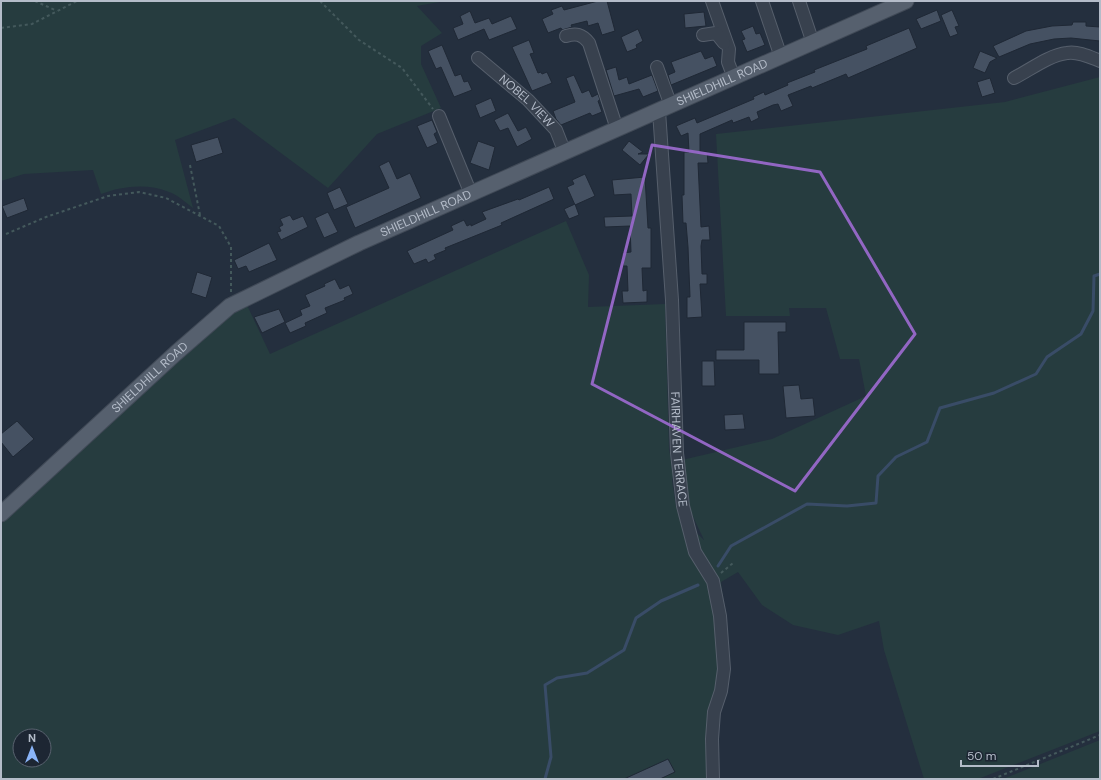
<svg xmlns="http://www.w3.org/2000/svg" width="1101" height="780" viewBox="0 0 1101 780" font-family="'DM Sans',sans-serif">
  <rect width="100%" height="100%" fill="#242f3e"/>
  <g fill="#263c3f" fill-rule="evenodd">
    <path d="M1,1H445L417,6L442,33L421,46V64L441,108L377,134L328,188L234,118L175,140L193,208C186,203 178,195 169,192C148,183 122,186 101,194L93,170L24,174L1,181Z"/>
    <path d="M1100,77V731L978,779H924L884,650L879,621L838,635L793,625L762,605L738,572L721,582L725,617L716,737L718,779H1V524L149,387L246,303L270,354L566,221L589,275L588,307L665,304L669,450L674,472L672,481L676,507L683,520L704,540L689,508L682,460L772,439L866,396L859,359H840L826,308H789L790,316H726L716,134L1005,102ZM20,736H44V760H20Z"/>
    <polygon points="1100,740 1100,779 1003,779"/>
  </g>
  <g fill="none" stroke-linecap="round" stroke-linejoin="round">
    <g stroke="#394c67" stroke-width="3">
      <polyline points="718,566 731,546 807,504 847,506 876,503 878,476 896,457 927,442 940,408 994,393 1036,374 1047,357 1081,334 1093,311 1094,276 1100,274"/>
      <polyline points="545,779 551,757 545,685 557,678 587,673 624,650 636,618 661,601 698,585"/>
    </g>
  </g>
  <g fill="#455162" stroke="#1f2835">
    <polygon points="598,1 607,1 615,31 602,35 598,23 588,26 587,21 571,25 572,27 562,30 561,28 548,33 542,19 553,14 551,10 562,6 564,10"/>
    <polygon points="937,10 941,21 921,29 916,19"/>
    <polygon points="952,10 959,26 955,27 958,34 950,37 941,15"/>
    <polygon points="470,11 475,23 489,18 492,24 511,16 517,29 489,40 484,29 458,40 453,28 463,24 460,16"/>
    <polygon points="704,12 706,26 685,28 684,14"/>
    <polygon points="1073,22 1086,22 1086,26 1100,27 1100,41 1071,38 1054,39 1030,44 999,57 993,46 1026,31 1052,26 1072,25"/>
    <polygon points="753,26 756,34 760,33 765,45 747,52 742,40 745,39 741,31"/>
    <polygon points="909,28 917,48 848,78 846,74 812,88 811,86 788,95 793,106 781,111 778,104 773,105 757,112 759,118 751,122 749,117 733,123 732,120 700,134 700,152 707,152 708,163 698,163 701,227 709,226 710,240 702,240 701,246 702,274 707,274 707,284 700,284 702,317 687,318 687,297 690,297 688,247 686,223 683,223 682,195 684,195 684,152 689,152 688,133 681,136 676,126 695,118 697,123 754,99 753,97 764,92 765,95 788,85 787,83 815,72 814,70 867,49 866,46"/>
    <polygon points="638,29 643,41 636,45 637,48 627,52 621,37"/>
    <polygon points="529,40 534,53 530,54 538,73 541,72 542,74 547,72 552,83 532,91 512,47"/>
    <polygon points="442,45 455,76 461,74 464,82 468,81 472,90 454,97 441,67 436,69 428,51"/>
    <polygon points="701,51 705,59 713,56 717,66 671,85 668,75 675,72 671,62"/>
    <polygon points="980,51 997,58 990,62 985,73 973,68"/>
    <polygon points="616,67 619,80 627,77 629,84 652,75 658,91 643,97 639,89 614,96 606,70"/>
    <polygon points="574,75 582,93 589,90 592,97 598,94 600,100 598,101 602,112 592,116 590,113 561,125 556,119 553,111 575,102 566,78"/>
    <polygon points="990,78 995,93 982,97 977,82"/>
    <polygon points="491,98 496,111 480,118 475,105"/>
    <polygon points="508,113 518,131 526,127 532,139 517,147 508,128 500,131 494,120"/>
    <polygon points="432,120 437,132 434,134 438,143 427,148 417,126"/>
    <polygon points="218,137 223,153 196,162 191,145"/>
    <polygon points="478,141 495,147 489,170 470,163"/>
    <polygon points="629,141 643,152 638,154 649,154 640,165 622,150"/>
    <polygon points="389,161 397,179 410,173 421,198 355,228 346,207 389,188 379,166"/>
    <polygon points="585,174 595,196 575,205 567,187 574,184 572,180"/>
    <polygon points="645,177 648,228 651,228 651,268 642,268 643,291 647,290 647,302 623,303 622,291 628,291 627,266 623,266 622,253 631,252 630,226 605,227 604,217 632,216 631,194 614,195 612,180"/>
    <polygon points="340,187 348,204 334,210 327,193"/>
    <polygon points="549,187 554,199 501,223 502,225 445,248 446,250 434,255 436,259 428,263 426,259 414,264 407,251 453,230 451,226 464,220 467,226 471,224 471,226 486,219 482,212 518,199 519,200"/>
    <polygon points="24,198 28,210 7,218 2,206"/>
    <polygon points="575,204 579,215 569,219 564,209"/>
    <polygon points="328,212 338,232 324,238 315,218"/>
    <polygon points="290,215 293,220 303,216 308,227 281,240 277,232 281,231 279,227 283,225 280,219"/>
    <polygon points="269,243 277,260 249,272 246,266 238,269 234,260"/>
    <polygon points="197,272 212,277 206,298 191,293"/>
    <polygon points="335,279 340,289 349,285 353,294 344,298 345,300 325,308 327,313 305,323 306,326 290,333 285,323 302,315 300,310 310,306 305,295 325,286 324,284"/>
    <polygon points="279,309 285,322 262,333 254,317"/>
    <polygon points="744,322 786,322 786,332 778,332 779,374 759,374 759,360 716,360 716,350 744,350"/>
    <polygon points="702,361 714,361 715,386 702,386"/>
    <polygon points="799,385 801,399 813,398 815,416 786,418 783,386"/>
    <polygon points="743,414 745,429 725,430 724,415"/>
    <polygon points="17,421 34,439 13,457 1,442 1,434"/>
    <polygon points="668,759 675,772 660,779 624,779"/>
  </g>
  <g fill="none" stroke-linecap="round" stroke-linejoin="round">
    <g stroke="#565f6c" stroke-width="14">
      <g id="minor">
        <polyline points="712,1 729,49 728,62 734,78"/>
        <polyline points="762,1 781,57"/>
        <polyline points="799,1 813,43"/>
        <polyline points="703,35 716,33 724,43"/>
        <path d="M566,36C576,33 582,34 589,43L617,129"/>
        <path id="s1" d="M478,58L528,100L556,130L565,153"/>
        <polyline points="657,67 671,106"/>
        <path d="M1014,78C1030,70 1049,55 1067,53C1078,51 1090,57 1100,61"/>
        <path id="s2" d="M659,111L672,300L677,453L683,506L695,552L713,581L720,616L724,669L721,691L714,712L712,739L713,779"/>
        <polyline points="439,116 471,194"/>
      </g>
    </g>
    <g stroke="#414a57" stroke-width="17">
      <g id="major">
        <path id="s3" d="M1,514L176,353L230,306L359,243L906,1"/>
      </g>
    </g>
    <g stroke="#44595c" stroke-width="2" stroke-dasharray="3 3" stroke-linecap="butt">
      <polyline points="35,1 57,11"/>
      <polyline points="320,1 359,40 402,68 433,109"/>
      <polyline points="1,28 32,24 77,1"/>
      <polyline points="190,165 200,215"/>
      <polyline points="6,234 46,217 108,196 139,192 166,198 219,226 231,247 231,292"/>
      <polyline points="721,573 733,563"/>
      <polyline points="993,779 1100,735"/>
    </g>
    <use href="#minor" stroke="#38414e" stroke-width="12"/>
    <use href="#major" stroke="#56606e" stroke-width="15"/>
  </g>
  <path fill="none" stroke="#9266c3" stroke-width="3" stroke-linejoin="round" d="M652,145L820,172L915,334L795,491L592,384Z"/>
  <g text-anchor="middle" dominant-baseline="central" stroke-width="3" stroke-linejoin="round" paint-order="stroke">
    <g font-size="12" fill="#b4bcc9" stroke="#1d2633">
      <text stroke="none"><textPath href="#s3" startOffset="850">SHIELDHILL ROAD</textPath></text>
      <text stroke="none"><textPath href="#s1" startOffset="65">NOBEL VIEW</textPath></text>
      <text stroke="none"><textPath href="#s3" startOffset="526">SHIELDHILL ROAD</textPath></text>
      <text stroke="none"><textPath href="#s3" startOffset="202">SHIELDHILL ROAD</textPath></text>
      <text stroke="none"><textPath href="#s2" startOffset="339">FAIRHAVEN TERRACE</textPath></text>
    </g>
  </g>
  <rect width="1101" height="780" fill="none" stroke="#b4bcc9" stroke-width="4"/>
  <g transform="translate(32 748)"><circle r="19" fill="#1d2633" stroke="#59626f"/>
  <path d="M0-3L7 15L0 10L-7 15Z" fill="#8ab4f8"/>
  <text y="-6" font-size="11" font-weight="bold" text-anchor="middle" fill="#b4bcc9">N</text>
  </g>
  <path d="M961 760v6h77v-6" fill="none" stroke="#b4bcc9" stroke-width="2"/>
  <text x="967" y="760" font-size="12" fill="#b4bcc9" stroke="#1d2633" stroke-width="3" paint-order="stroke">50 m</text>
</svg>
